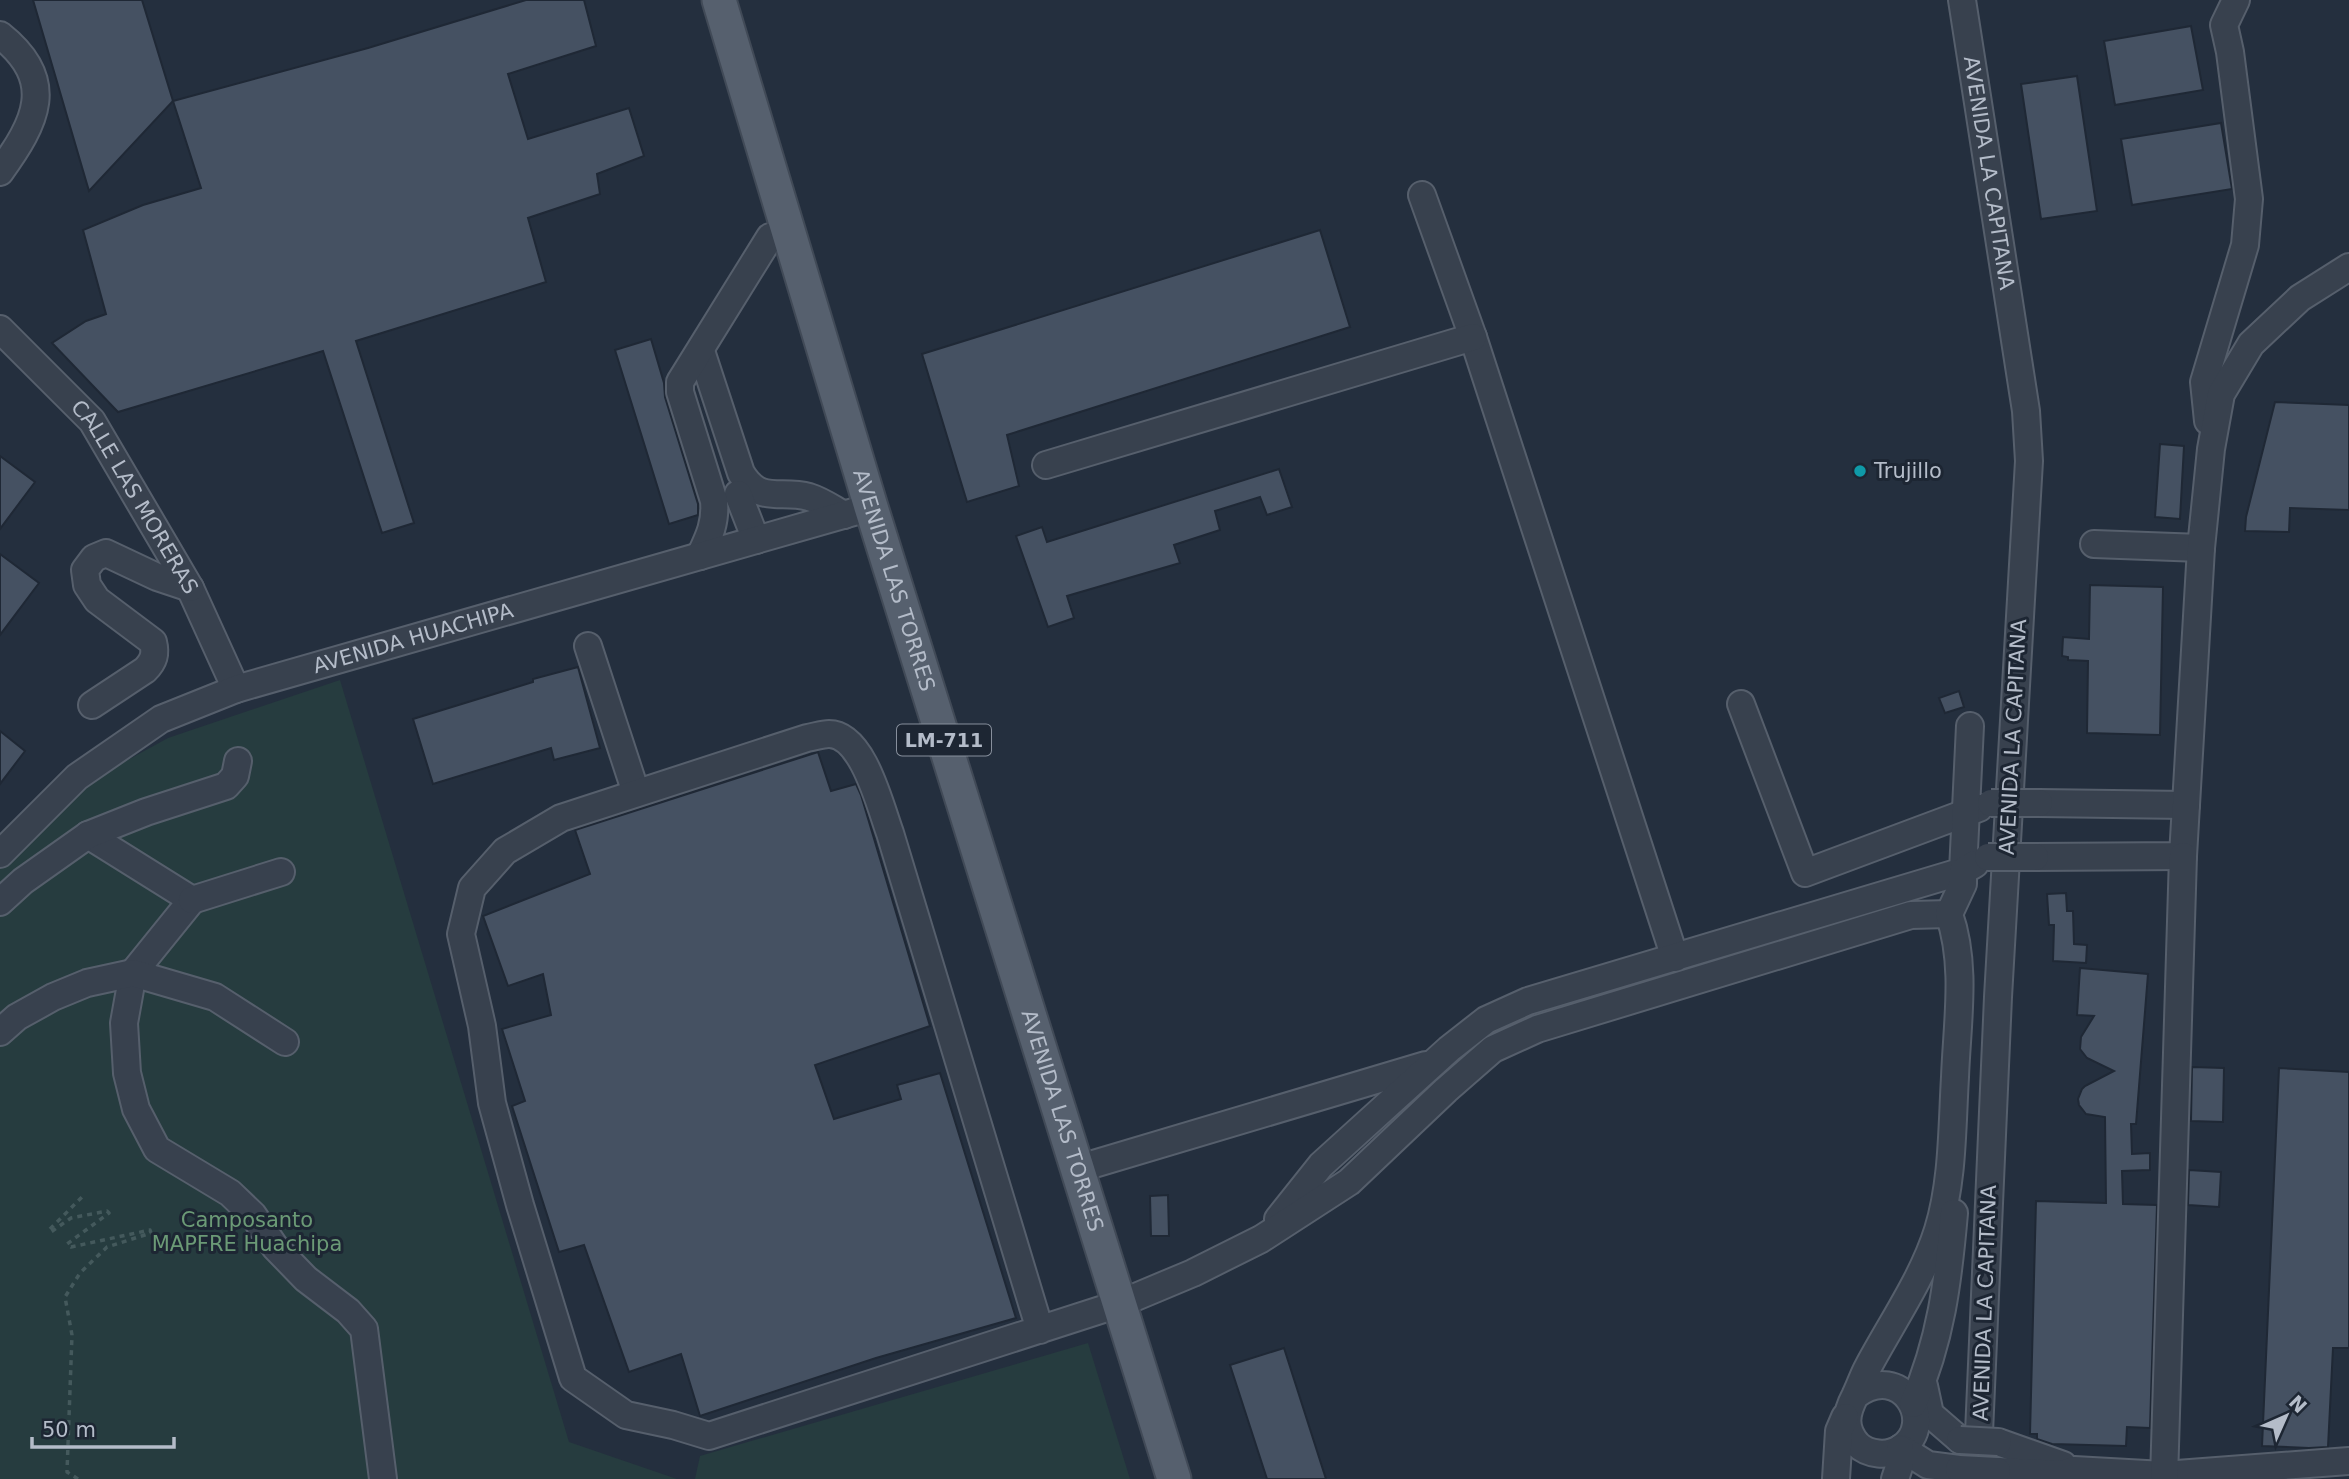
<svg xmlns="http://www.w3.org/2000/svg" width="2349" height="1479" viewBox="0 0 2349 1479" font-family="'DejaVu Sans',sans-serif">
  <rect width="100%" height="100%" fill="#242f3e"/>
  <g fill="#263c3f">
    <polygon points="340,680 569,1442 677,1479 0,1479 0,865 84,784 168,738"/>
    <polygon points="1088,1343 1130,1479 695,1479 700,1456"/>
  </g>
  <g fill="#455162" stroke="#1f2835" stroke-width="2">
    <polygon points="33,0 142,0 173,101 89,191"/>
    <polygon points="526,0 584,0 596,46 508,74 528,139 629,108 644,156 597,174 600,194 528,218 546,282 356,341 414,523 382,533 323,351 118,412 52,343 86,321 106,314 83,230 143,205 201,188 173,101 368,48"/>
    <polygon points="2191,26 2203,90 2115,105 2104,41"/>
    <polygon points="2077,76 2097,211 2041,219 2021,84"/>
    <polygon points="2221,123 2232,189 2132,205 2121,139"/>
    <polygon points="1320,230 1350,327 1007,435 1019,486 967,502 922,354"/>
    <polygon points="651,339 664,383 665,397 698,504 698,515 669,524 615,350"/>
    <polygon points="2275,402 2349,405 2349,510 2290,508 2289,532 2245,531 2246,517"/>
    <polygon points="2160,444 2184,446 2180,519 2155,517"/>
    <polygon points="0,456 35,482 0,529"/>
    <polygon points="1279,469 1292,507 1267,515 1260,497 1215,511 1220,530 1174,545 1180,563 1067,596 1074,618 1048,627 1016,536 1042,527 1047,542"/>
    <polygon points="0,554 39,583 0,635"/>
    <polygon points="2090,585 2163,587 2160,735 2087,733 2088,661 2068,660 2068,657 2062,656 2063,637 2089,639"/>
    <polygon points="578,667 600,748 554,760 551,748 433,784 413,719 533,682 533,679"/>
    <polygon points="1959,691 1964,707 1945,713 1939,698"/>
    <polygon points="0,731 25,751 0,784"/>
    <polygon points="818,752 831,791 856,784 861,795 930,1026 815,1065 834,1119 901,1099 897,1085 940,1073 1016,1318 876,1358 700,1416 681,1354 629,1372 584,1245 559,1252 512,1106 525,1101 502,1029 551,1015 543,974 508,986 483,916 590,874 575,830"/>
    <polygon points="2066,893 2067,911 2073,911 2074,944 2087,945 2086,963 2053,961 2054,925 2049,925 2047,894"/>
    <polygon points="2080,968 2148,974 2136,1124 2131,1124 2132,1154 2150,1153 2150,1170 2122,1171 2123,1204 2157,1205 2150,1428 2127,1427 2126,1446 2052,1444 2037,1439 2037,1434 2030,1434 2036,1201 2106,1203 2105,1117 2086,1114 2079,1105 2078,1099 2082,1089 2085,1086 2114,1071 2087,1058 2080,1049 2081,1037 2094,1016 2077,1015"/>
    <polygon points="2192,1067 2224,1068 2223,1122 2191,1121"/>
    <polygon points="2279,1068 2349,1072 2349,1348 2333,1348 2328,1447 2309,1448 2262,1446"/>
    <polygon points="2189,1170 2221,1172 2219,1207 2188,1205"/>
    <polygon points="1168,1195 1169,1236 1151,1236 1150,1196"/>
    <polygon points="1284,1348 1326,1479 1267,1479 1230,1365"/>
  </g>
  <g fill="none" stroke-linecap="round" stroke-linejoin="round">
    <g stroke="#565f6c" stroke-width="30">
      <g id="minor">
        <path id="s1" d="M1962,0L2026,411L2029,461L1998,997L1977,1479"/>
        <path d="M0,35C58,81 36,122 0,172"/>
        <polyline points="1422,195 1473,337 1675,958"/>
        <path id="s2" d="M0,329L92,421L190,588L236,689"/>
        <path d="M701,351L741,473C760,505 780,489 809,497C822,501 833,509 844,515"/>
        <polyline points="2208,421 2204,382 2245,245 2249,199 2230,52 2224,25 2236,0"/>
        <polyline points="1046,465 1473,337"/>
        <polyline points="738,494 756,540"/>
        <polyline points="2094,544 2201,548"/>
        <path d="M700,556C709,537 716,523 714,501L680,392V382L770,237"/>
        <polyline points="588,646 636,793"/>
        <polyline points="1741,704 1805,873 1979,808"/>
        <path d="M92,705L145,670C154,661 156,654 153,642L97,600L87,585L85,570L94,558L106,553L157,577L190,588"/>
        <polyline points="2039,803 2186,805"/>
        <polyline points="88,835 192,900 133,973 124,1023 127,1073 136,1109 157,1149 230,1193 253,1215 275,1247 306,1279 348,1311 364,1329 383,1479"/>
        <path id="s3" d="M0,854L77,777L161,719L236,689L871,507"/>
        <polyline points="2035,857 2183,856 2201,548 2211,449 2221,394 2251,344 2300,298 2349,267"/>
        <polyline points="192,900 281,872"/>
        <polyline points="0,902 23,881 88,835 146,812 226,786 235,776 238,761"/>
        <polyline points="0,1032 17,1017 53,997 87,983 133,973 215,997 285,1042"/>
        <polyline points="1077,1169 1426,1065"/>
        <polyline points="1278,1219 1321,1165 1449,1049 1486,1020 1528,1001 1963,871 1970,726"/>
        <path d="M1040,1330L890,833C880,806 863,734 829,734C822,734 814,737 807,738L561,818L505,851L472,888L461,934L482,1026L492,1103L520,1205L573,1378L626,1415L673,1425L709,1436L1119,1304L1193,1273L1261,1239L1349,1182L1446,1090L1493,1049L1537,1029L1911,915L1949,914"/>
        <polyline points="1924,1386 1930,1414 1960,1440"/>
        <path d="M1856,1395C1901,1361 1938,1423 1901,1448C1888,1457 1868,1455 1857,1444C1843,1428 1846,1413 1855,1396C1860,1386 1863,1376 1868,1367C1892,1322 1923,1278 1938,1230C1953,1181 1952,1127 1955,1077C1957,1023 1967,965 1949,914L1963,884V871L1975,864"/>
        <path d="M1913,1404C1941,1340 1948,1282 1954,1213"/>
        <polyline points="1998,1442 2063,1465"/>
        <polyline points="1901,1448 1928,1465 1959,1469"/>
        <polyline points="1997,1471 2062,1474 2074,1470 2164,1475 2349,1461"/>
        <polyline points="1836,1479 1839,1431 1845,1417"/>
        <polyline points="1895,1479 1900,1464 1900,1449"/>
        <polyline points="2164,1479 2183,856"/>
      </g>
    </g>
    <g stroke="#414a57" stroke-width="37">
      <g id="major">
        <path id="s4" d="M719,0L871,507L1174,1479"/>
      </g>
    </g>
    <polyline stroke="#44595c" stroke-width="3.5" stroke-dasharray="5 5" stroke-linecap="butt" points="78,1479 67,1472 72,1335 65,1297 80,1273 107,1247 151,1233 150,1230 71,1247 67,1244 109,1213 107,1211 71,1218 51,1232 49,1230 83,1196"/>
    <use href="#minor" stroke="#38414e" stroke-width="26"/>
    <use href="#major" stroke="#56606e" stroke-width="33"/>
    <g stroke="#565f6c" stroke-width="30" stroke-linecap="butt">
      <g id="minor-bridge">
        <polyline points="1991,803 2039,803"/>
        <polyline points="1988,857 2035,857"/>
        <polyline points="1960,1440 1998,1442"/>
        <polyline points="1959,1469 1997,1471"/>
      </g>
    </g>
    <use href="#minor-bridge" stroke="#38414e" stroke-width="26"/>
  </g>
  <circle fill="#0f9aa8" stroke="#1d2633" stroke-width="2.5" cx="1860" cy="471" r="7"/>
  <g text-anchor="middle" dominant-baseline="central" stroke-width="6" stroke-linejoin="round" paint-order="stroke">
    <rect fill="#1d2633" stroke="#878f9c" stroke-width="2" x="897" y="724.5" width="94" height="31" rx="5"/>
    <g font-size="19" font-weight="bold" fill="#b4bcc9">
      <text x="944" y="740">LM-711</text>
    </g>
    <g font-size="21" fill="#b4bcc9" stroke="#1d2633">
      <text stroke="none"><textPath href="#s1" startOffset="175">AVENIDA LA CAPITANA</textPath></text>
      <text stroke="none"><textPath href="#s2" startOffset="217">CALLE LAS MORERAS</textPath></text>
      <text stroke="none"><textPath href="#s4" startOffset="606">AVENIDA LAS TORRES</textPath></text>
      <text stroke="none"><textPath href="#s3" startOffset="476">AVENIDA HUACHIPA</textPath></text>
      <text transform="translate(2013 737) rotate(-87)">AVENIDA LA CAPITANA</text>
      <text stroke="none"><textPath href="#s4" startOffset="1172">AVENIDA LAS TORRES</textPath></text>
      <text transform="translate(1985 1303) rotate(-88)">AVENIDA LA CAPITANA</text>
    </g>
    <g font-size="21" fill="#b4bcc9" stroke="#1d2633" text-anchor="start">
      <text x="1874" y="471">Trujillo</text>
    </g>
    <g font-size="21" fill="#6b9a76" stroke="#1d2633">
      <text x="247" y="1220">Camposanto<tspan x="247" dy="24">MAPFRE Huachipa</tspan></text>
    </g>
  </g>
  <g transform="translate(2286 1416) rotate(45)" stroke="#1d2633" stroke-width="5" paint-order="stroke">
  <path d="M0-5L12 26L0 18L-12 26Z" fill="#b4bcc9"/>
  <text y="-10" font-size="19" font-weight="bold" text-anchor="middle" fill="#b4bcc9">N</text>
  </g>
  <path d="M32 1437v10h142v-10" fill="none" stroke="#b4bcc9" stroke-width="3.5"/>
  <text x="42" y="1437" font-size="21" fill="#b4bcc9" stroke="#1d2633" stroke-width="5" paint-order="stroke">50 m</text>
</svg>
